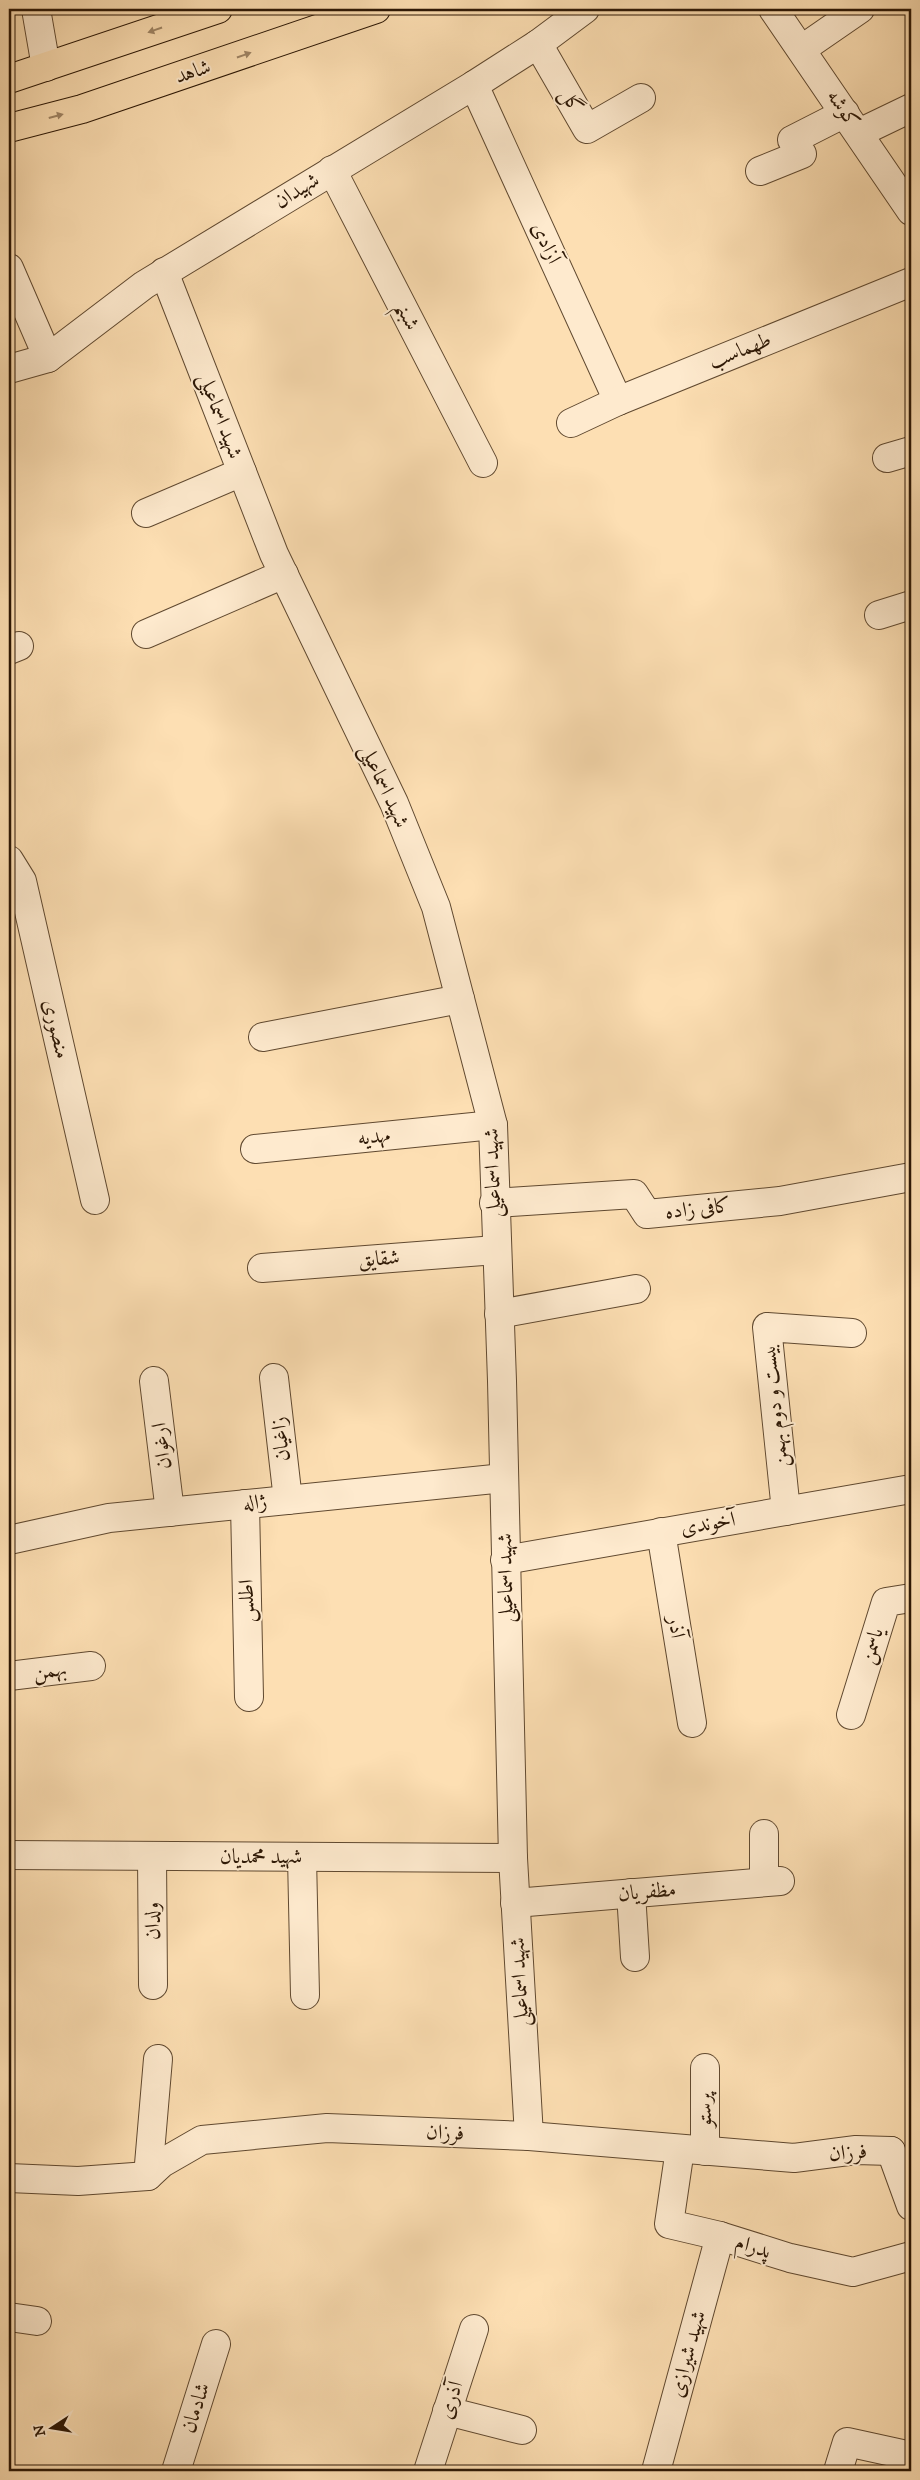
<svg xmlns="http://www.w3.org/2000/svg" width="920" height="2480" viewBox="0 0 920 2480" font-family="'IM FELL DW Pica',Amiri,serif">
  <rect width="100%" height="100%" fill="#fddfb3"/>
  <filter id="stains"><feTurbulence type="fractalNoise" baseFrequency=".004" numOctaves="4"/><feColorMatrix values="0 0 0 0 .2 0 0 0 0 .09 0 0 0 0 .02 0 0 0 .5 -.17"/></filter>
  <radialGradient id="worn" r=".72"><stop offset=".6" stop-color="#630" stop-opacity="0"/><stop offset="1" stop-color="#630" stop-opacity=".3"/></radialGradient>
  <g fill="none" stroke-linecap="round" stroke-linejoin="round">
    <g stroke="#604930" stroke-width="30">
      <g id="minor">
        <polyline points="36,9 46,67"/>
        <polyline points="773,9 911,211"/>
        <polyline points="538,44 587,129 641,98"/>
        <polyline points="802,49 860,9"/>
        <polyline points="474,85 618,401"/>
        <polyline points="859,133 911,108"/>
        <polyline points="332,170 483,463"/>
        <polyline points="760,171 802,154 792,140 845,113"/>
        <polyline points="9,268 48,358"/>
        <polyline points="164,272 274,554 394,803 436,907 493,1125 502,1381 513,1858 529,2136"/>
        <polyline points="9,369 48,358 144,285 474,85 538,44 585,9"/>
        <polyline points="571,423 618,401 911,282"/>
        <polyline points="887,458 911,451"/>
        <polyline points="146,513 242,472"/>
        <polyline points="879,615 911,605"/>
        <polyline points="146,634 284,574"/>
        <polyline points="9,650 19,646"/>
        <polyline points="9,860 22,881 95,1200"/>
        <polyline points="263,1037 460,999"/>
        <polyline points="255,1149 493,1125"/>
        <polyline points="494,1203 634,1194 647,1214 780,1201 911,1177"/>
        <polyline points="262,1268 496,1250"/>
        <polyline points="499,1314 636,1289"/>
        <polyline points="274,1378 288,1500"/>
        <polyline points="154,1381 170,1512"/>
        <polyline points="245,1504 249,1697"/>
        <polyline points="786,1511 767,1327 852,1333"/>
        <polyline points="661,1532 692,1723"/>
        <polyline points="9,1540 109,1518 504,1478"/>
        <polyline points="505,1560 911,1489"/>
        <polyline points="9,1676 91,1666"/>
        <polyline points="851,1715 886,1602 911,1598"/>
        <polyline points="764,1834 764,1882"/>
        <polyline points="9,1855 513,1858"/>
        <polyline points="152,1856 153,1985"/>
        <polyline points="302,1857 305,1995"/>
        <polyline points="631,1893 635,1957"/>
        <polyline points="515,1903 780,1881"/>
        <polyline points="680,2149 669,2224 720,2236 790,2258 853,2272 911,2256"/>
        <polyline points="705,2151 705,2068"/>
        <polyline points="891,2151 911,2206"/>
        <polyline points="148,2176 158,2059"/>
        <polyline points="9,2178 78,2181 148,2176 162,2163 202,2140 327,2128 529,2136 794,2158 856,2150 891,2151"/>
        <polyline points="9,2317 37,2321"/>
        <polyline points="447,2411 522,2430"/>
        <polyline points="176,2471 216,2344"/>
        <polyline points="428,2471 474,2329"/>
        <polyline points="656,2471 720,2236"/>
        <polyline points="838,2471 847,2442 911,2456"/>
      </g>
    </g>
    <g stroke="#2c1705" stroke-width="30">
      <g id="major">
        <polyline points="9,79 218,9"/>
        <polyline points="9,128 82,109 376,9"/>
      </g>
    </g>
    <use href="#minor" stroke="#feeace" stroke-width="28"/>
    <use href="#major" stroke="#fddfb3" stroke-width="28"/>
  </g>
  <defs><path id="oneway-solid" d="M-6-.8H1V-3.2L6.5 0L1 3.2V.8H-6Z" transform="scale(1.25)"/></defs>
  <g fill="#9f8565">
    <use href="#oneway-solid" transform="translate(155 30) rotate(161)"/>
    <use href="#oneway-solid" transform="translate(244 55) rotate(-19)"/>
    <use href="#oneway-solid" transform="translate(56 116) rotate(-15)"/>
  </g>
  <g text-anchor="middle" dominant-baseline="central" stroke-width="4" stroke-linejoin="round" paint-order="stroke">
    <g font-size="21" fill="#2c1705" stroke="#feeace">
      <text transform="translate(193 72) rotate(-19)">شاهد</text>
      <text transform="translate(571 101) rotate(60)">گل</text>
      <text transform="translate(843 109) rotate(56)">کوشه</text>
      <text transform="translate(297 191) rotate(-32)">شهیدان</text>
      <text transform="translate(546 243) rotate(65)">آزادی</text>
      <text transform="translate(407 316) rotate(63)">شبنم</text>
      <text transform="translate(740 351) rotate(-22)">طهماسب</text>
      <text transform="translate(220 416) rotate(69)">شهید اسماعیلی</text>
      <text transform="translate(384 786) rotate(65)">شهید اسماعیلی</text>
      <text transform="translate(56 1029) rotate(77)">منصوری</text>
      <text transform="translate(374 1137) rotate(-6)">مهدیه</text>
      <text transform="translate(493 1173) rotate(-92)">شهید اسماعیلی</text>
      <text transform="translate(698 1209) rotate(-6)">کافی زاده</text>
      <text transform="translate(379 1259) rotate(-4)">شقایق</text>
      <text transform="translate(775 1406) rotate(-96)">بیست و دوم بهمن</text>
      <text transform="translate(281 1439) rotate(-96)">زاغیان</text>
      <text transform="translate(162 1446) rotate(-97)">ارغوان</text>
      <text transform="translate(255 1503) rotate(-6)">ژاله</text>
      <text transform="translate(708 1524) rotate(-10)">آخوندی</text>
      <text transform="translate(506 1578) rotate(-91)">شهید اسماعیلی</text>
      <text transform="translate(247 1601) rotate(-91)">اطلس</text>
      <text transform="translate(676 1627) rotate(81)">آذر</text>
      <text transform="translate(872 1646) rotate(-73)">یاسمن</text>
      <text transform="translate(50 1671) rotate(-7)">بهمن</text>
      <text x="261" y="1857">شهید محمدیان</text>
      <text transform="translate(647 1892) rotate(-5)">مظفریان</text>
      <text transform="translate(153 1921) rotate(-91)">ولدان</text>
      <text transform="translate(520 1982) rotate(-93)">شهید اسماعیلی</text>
      <text transform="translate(705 2110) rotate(-90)">پرستو</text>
      <text transform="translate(445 2133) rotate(2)">فرزان</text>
      <text transform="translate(848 2153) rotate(-4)">فرزان</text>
      <text transform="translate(753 2247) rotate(18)">پدرام</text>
      <text transform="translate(688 2354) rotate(-75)">شهید شیرازی</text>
      <text transform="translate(451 2400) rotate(-72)">آذری</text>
      <text transform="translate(196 2408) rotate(-72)">شادمان</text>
    </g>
  </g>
  <rect width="920" height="2480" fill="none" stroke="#fddfb3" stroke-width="30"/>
  <rect x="10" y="10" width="900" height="2460" fill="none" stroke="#2c1705" stroke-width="2.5"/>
  <rect x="15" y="15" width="890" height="2450" fill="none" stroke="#2c1705"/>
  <g transform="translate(52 2428) rotate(258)" stroke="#feeace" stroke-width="4" paint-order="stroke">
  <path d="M0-4L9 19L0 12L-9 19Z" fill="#2c1705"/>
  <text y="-8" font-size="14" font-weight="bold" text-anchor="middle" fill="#2c1705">N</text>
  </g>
  <rect width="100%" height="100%" filter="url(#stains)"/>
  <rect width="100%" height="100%" fill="url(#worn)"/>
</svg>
